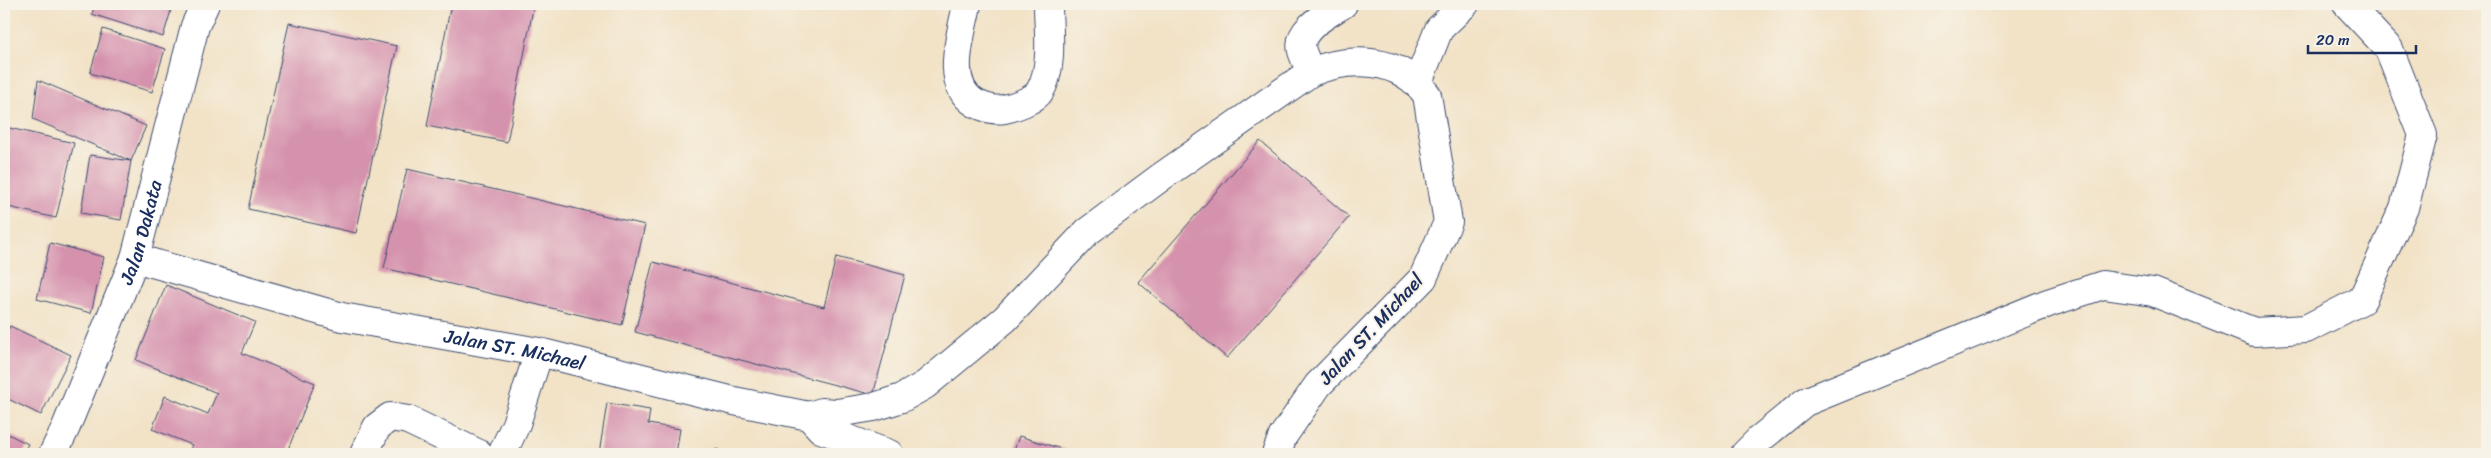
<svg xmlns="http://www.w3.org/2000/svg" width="2491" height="458" viewBox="0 0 2491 458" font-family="Sriracha,sans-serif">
  <rect width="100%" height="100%" fill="#f7f3e8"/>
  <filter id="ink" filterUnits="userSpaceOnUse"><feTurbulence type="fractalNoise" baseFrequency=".02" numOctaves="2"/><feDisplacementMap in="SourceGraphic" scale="10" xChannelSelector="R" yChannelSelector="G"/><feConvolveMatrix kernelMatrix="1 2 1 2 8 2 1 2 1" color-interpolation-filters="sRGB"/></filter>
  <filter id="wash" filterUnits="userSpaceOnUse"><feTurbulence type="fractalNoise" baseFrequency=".0096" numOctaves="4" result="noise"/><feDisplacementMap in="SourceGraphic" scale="20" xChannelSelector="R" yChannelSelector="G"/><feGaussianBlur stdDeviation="1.12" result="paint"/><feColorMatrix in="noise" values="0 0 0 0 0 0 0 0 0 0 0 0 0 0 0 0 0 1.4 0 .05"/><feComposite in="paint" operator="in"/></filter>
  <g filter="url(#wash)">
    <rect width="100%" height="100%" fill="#f2e2c6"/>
    <g id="blocks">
      <g fill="#d592ad">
        <polygon points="95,4 173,4 163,37 92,14"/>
        <polygon points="451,4 534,4 507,142 427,126"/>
        <polygon points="289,23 397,46 356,233 248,209"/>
        <polygon points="103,29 165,49 152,92 90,73"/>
        <polygon points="38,80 146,126 131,161 33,119"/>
        <polygon points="5,127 74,143 56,218 4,206"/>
        <polygon points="1260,141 1349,217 1227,358 1138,282"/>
        <polygon points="90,155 131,161 121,220 81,213"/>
        <polygon points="407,169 645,225 622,325 384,268"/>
        <polygon points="50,243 104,257 91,313 37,299"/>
        <polygon points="836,257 905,275 873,395 635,332 653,262 824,307"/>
        <polygon points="166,285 255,322 242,353 315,383 286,454 188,454 192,445 152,429 165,396 208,414 217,393 136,360"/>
        <polygon points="10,326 71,355 41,415 4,397 4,338"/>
        <polygon points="607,403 650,410 648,424 680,429 676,454 599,454"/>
        <polygon points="4,432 28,444 23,454 4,454"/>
        <polygon points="1019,436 1078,454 1013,454"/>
        <polygon points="716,449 732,454 714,454"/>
      </g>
    </g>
  </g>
  <g filter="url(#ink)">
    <use href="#blocks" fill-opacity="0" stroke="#3b4a6e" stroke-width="1"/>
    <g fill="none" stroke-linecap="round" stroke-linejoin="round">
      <g stroke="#3b4a6e" stroke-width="30">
        <g id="minor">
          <path d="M967,4C962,34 943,83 975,103C983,107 995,111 1004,109C1014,107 1035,100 1040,91C1054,67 1048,30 1048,4"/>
          <path d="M1311,72C1308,65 1304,58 1302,51C1296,29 1328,14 1343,4"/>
          <polyline points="1418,82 1439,29 1465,4"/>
          <path id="s1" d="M135,258L342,317L539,352L734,401L809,416L821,429L889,454"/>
          <path d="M809,416L822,412L837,413L874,407L902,398L925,385L1005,319L1087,232L1161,177L1311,72C1351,56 1400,57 1427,95L1448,222L1423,278L1318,385L1283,436L1276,454"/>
          <path id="s2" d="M53,454L66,427L135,258L195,26L205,4"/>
          <polyline points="364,454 377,427 390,417 408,420 479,454"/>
          <polyline points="502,454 516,424 539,352"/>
          <polyline points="1745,454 1761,438 1805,402 2048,303 2103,285 2153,292 2254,332 2306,329 2362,300 2404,208 2423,135 2389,49 2347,4"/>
        </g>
      </g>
      <use href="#minor" stroke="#fff" stroke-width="28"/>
    </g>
  </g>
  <g text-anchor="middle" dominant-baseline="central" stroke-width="4" stroke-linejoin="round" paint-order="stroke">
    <g font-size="19" fill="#1b2f5e" stroke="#f7f3e8">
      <text stroke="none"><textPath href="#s2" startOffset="239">Jalan Dakata</textPath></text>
      <text transform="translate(1371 329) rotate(-47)">Jalan ST. Michael</text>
      <text stroke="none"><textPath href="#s1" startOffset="391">Jalan ST. Michael</textPath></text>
    </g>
  </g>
  <rect width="2491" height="458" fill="none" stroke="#f7f3e8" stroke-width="20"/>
  <path d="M2308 45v8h108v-8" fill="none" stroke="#1b2f5e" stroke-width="2.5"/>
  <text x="2316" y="45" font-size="15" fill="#1b2f5e" stroke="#f7f3e8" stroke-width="4" paint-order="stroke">20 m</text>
</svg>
